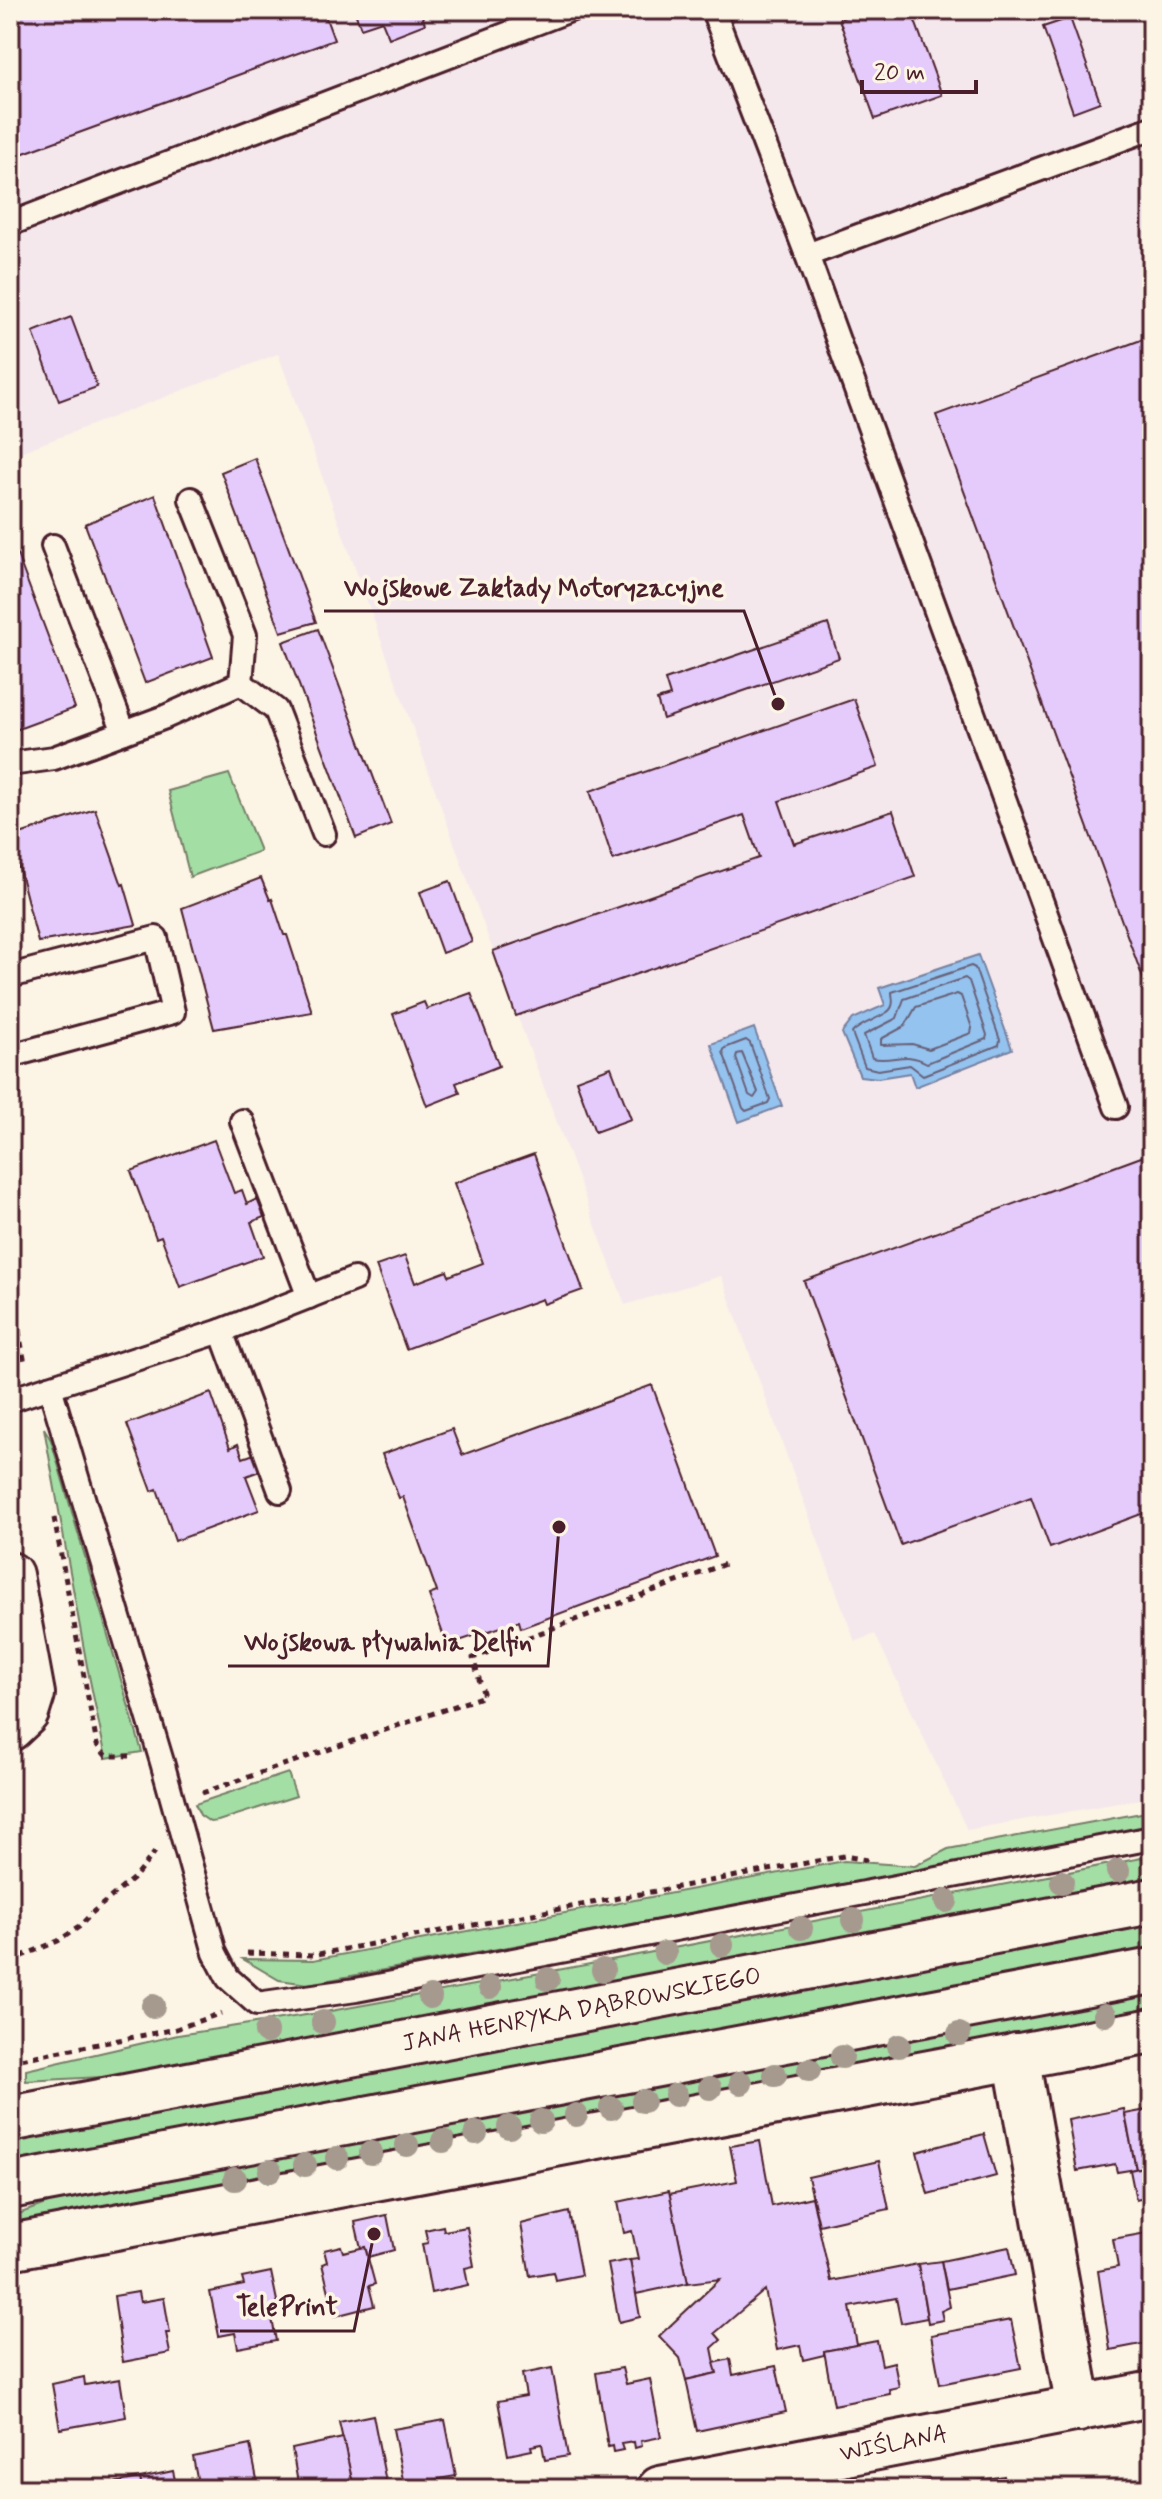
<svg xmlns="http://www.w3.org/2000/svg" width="1162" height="2499" viewBox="0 0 1162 2499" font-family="Mynerve,sans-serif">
  <rect width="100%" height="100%" fill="#fcf5e5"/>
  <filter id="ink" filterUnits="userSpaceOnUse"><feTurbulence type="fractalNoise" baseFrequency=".0125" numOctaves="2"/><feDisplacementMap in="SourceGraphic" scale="16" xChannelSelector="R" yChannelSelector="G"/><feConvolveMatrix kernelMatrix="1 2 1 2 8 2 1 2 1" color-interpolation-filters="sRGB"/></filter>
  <g filter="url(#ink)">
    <polygon fill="#f5e8ec" points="10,10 1152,10 1152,1797 967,1830 875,1634 855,1642 721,1276 625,1305 493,951 278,354 10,456"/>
    <g fill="#a3dea4" stroke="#767e68" stroke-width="2">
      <polygon points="229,774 260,851 190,877 168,791"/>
      <polygon points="44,1428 51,1440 142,1752 106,1758 87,1666"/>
      <polygon points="288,1773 296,1796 218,1821 210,1822 200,1815 195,1804"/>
      <polygon points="1152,1811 1152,1828 308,1984 279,1980 243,1959 313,1960 844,1861 915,1866 948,1849"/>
      <polygon points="1152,1856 1152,1882 121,2076 26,2081 26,2070 178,2035 325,2012 585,1965"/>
      <polygon points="1152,1925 1152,1948 10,2164 10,2141"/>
      <polygon points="1152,1991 1152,2020 10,2235 10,2217 59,2199 112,2187"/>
    </g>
    <g fill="#94c3ef" stroke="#7681a1" stroke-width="2">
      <polygon points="978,955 1012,1049 915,1087 910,1073 878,1078 860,1076 842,1033 853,1019 885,1005 879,988"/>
      <polygon points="754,1028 782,1106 739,1122 711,1044"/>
    </g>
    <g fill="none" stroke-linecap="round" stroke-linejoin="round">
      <g stroke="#686179" stroke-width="2">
        <path d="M971,966L975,968L1000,1040L999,1045L923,1075L910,1065L878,1070L865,1067L852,1033C860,1022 890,1016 892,1006C894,1002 892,997 892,992Z"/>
        <path d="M965,978L969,981L987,1035L986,1039L927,1063C905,1050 893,1063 872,1058L864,1035L897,1018L904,999Z"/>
        <polygon points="957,994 961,996 972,1028 971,1033 929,1049 912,1044 881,1045 881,1039 905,1026 916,1007"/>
        <polygon points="746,1040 750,1043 770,1099 768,1103 746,1111 743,1108 723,1052 725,1048"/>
        <polygon points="742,1053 758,1092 754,1098 749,1095 736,1058 737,1054"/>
      </g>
    </g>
    <g fill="#e5cbfb" stroke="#4a1f2b" stroke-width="2">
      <polygon points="10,10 323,10 334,40 10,158"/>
      <polygon points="354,10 420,10 425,24 389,38 382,21 361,28"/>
      <polygon points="865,10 911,10 942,95 875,119 839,19"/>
      <polygon points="1070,18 1100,102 1073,112 1043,27"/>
      <polygon points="71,317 97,387 59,401 33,332"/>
      <polygon points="1152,336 1152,1003 936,415"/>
      <polygon points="255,458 316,622 281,632 221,472"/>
      <polygon points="155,495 213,657 145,683 85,524"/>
      <polygon points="15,549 75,708 10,732 10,551"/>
      <polygon points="828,624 839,658 663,719 657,700 670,696 665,680"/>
      <polygon points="318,629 391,824 356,838 283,642"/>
      <polygon points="854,699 878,767 779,801 794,844 893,811 915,877 516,1016 493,951 759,858 744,815 613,860 590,791"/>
      <polygon points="95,809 122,885 124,884 136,925 38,942 11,837"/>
      <polygon points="261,878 270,900 272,899 284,935 287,935 312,1012 214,1029 182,908"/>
      <polygon points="450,881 472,942 442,953 420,892"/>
      <polygon points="471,993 499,1066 456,1083 460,1093 427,1106 393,1014 424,1002 427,1009"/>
      <polygon points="611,1067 631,1119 595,1132 576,1080"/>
      <polygon points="214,1140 234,1193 242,1190 247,1204 257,1199 264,1217 251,1222 263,1256 180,1287 161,1236 156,1238 131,1171"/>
      <polygon points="1152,1153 1152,1510 1050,1548 1031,1497 901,1545 804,1281"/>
      <polygon points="534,1154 583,1290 544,1304 542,1299 406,1349 376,1266 405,1256 415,1283 447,1271 449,1276 483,1263 454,1183"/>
      <polygon points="652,1385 715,1556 521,1628 519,1621 447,1645 429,1595 437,1592 403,1497 399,1498 382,1454 452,1429 462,1455"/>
      <polygon points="211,1393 230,1448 238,1444 243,1458 254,1454 260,1471 246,1476 259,1510 175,1541 157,1489 152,1491 127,1424"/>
      <polygon points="1124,2109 1136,2169 1117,2172 1115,2164 1077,2171 1068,2120"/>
      <polygon points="1152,2109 1152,2165 1136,2169 1125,2114"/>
      <polygon points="984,2134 996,2176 928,2194 917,2152"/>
      <polygon points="760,2141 772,2206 812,2197 831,2281 918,2264 927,2318 901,2323 896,2298 850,2307 857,2345 824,2351 824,2355 803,2360 800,2345 777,2350 765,2290 715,2333 721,2340 712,2348 717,2373 686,2380 680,2358 659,2336 720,2279 688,2283 669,2194 737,2181 730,2146"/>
      <polygon points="879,2161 889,2209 819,2225 808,2177"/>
      <polygon points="1152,2165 1152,2196 1136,2200 1130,2170"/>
      <polygon points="669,2191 688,2283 636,2294 630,2260 638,2259 632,2231 624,2233 618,2202"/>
      <polygon points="569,2212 581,2275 555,2280 553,2272 530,2276 521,2224"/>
      <polygon points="387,2215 394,2250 368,2257 365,2247 361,2248 355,2222"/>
      <polygon points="443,2226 444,2231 467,2227 474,2266 465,2268 468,2285 431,2293 422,2244 428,2243 425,2230"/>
      <polygon points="1152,2232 1150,2252 1152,2342 1110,2350 1098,2271 1118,2267 1113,2239"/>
      <polygon points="341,2246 343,2252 365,2247 375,2284 369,2286 374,2306 335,2316 322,2264 327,2262 324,2250"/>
      <polygon points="1009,2247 1015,2275 947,2289 941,2261"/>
      <polygon points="630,2260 640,2317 619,2322 608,2264"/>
      <polygon points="941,2261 950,2307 941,2311 943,2320 928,2323 918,2264"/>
      <polygon points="271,2272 278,2306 270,2307 276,2341 238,2348 235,2333 219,2336 210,2292 244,2285 242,2278"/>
      <polygon points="138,2292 140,2302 164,2298 170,2333 166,2333 170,2353 123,2362 114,2296"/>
      <polygon points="1011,2320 1021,2368 940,2384 931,2335"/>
      <polygon points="877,2341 882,2365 894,2362 899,2387 889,2389 890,2394 834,2405 824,2351"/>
      <polygon points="730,2359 733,2375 776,2366 786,2412 697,2431 686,2380 717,2373 714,2363"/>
      <polygon points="552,2368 568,2456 545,2460 542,2444 531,2446 532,2450 508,2455 498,2401 526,2396 522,2374"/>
      <polygon points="622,2368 626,2384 650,2379 661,2437 641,2441 642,2446 635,2448 634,2442 621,2444 623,2450 613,2452 612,2446 608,2447 596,2373"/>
      <polygon points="84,2377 85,2385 120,2379 126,2417 60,2429 52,2384"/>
      <polygon points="373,2415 387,2487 354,2489 339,2422"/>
      <polygon points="445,2420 456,2476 404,2485 393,2429"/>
      <polygon points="343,2438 354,2489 299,2489 292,2449"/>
      <polygon points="250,2445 259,2489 199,2489 193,2457"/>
      <polygon points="173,2471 177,2489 142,2489 140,2478"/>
      <polygon points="1004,2476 1007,2489 951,2489 957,2488 956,2485"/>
      <polygon points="140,2478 142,2489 89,2489 88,2488"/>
      <polygon points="929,2481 930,2489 912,2489 911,2484"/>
    </g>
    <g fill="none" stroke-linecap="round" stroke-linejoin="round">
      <g stroke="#4a1f2b" stroke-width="28">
        <g id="service">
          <polyline points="713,10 807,255 1116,1107"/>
          <polyline points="10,224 570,10"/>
          <polyline points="807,255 1152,128"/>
          <polyline points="53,546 124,732"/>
          <polyline points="241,683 276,710 324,834"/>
          <polyline points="10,764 54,758 165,717 241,683 245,635 191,499"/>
          <polyline points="10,976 156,938 173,1012 10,1056"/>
          <polyline points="242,1121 309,1297"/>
          <polyline points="221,1331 280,1491"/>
          <polyline points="50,1387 162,1762 215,1953 228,1978 257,2004 356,1990 1152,1838"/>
          <polyline points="10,1400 221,1331 354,1279"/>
        </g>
      </g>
      <g stroke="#4a1f2b" stroke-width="50">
        <g id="minor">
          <polyline points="10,1575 32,1694 26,1713 10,1728"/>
          <polyline points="1016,2056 1079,2409"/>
          <polyline points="10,2247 1152,2031"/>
          <path id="s1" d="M660,2489L1152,2394"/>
        </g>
      </g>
      <g stroke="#4a1f2b" stroke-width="50">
        <g id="secondary">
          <path id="s2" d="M10,2119L1152,1901"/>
          <polyline points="10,2186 1152,1971"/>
        </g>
      </g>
      <g stroke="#4a1f2b" stroke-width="5" stroke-dasharray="6 6" stroke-linecap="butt">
        <polyline points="10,1283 25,1364"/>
        <polyline points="54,1518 97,1745 106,1756 130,1756"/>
        <polyline points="202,1793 484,1696 473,1658 725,1564"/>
        <polyline points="247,1953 313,1955 844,1856 868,1860"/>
        <polyline points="10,1961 58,1941 79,1927 93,1912 135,1877 155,1852"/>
        <polyline points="10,2061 176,2029 221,2013"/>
      </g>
      <use href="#service" stroke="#fcf5e5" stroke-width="22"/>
      <use href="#minor" stroke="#fcf5e5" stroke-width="44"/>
      <use href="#secondary" stroke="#fcf5e5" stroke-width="44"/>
    </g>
    <g fill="#a69a8f">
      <circle cx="1118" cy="1871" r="12"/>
      <circle cx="1062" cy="1882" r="12"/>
      <circle cx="946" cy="1901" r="12"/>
      <circle cx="853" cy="1920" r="12"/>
      <circle cx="801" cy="1928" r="12"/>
      <circle cx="722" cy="1945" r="12"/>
      <circle cx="665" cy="1953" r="12"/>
      <circle cx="603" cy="1970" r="12"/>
      <circle cx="548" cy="1979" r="12"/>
      <circle cx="490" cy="1987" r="12"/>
      <circle cx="430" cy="1997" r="12"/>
      <circle cx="153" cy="2006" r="12"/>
      <circle cx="1105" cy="2015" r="12"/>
      <circle cx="323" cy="2022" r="12"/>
      <circle cx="266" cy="2032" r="12"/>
      <circle cx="959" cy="2034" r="12"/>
      <circle cx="899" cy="2046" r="12"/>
      <circle cx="842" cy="2057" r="12"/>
      <circle cx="809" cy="2070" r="12"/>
      <circle cx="775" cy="2075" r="12"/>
      <circle cx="741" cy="2083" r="12"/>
      <circle cx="710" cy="2088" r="12"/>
      <circle cx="676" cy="2095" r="12"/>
      <circle cx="643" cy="2101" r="12"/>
      <circle cx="611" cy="2108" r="12"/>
      <circle cx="576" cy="2115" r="12"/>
      <circle cx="541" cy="2121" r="12"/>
      <circle cx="509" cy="2127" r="12"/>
      <circle cx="476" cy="2133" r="12"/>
      <circle cx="443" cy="2141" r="12"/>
      <circle cx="407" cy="2145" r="12"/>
      <circle cx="371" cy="2153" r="12"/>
      <circle cx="337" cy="2158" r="12"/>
      <circle cx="305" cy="2165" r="12"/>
      <circle cx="270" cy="2171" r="12"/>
      <circle cx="235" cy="2179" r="12"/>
    </g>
  </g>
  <g text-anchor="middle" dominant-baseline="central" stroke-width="7" stroke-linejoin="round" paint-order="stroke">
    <g font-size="24" fill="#4a1f2b" stroke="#fcf5e5">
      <text stroke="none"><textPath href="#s2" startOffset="582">JANA HENRYKA DĄBROWSKIEGO</textPath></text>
      <text stroke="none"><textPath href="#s1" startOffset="238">WIŚLANA</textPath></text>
    </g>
  </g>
  <path fill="none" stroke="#4a1f2b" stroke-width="3" d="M778 704L744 611H324M559 1527L548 1666H228M374 2234L354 2331H220"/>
  <g fill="#4a1f2b" stroke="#fcf5e5" stroke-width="3">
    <circle cx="778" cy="704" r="8"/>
    <circle cx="559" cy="1527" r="8"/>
    <circle cx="374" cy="2234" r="8"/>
  </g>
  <g font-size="26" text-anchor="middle" font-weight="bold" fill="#4a1f2b" stroke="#fcf5e5" stroke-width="7" stroke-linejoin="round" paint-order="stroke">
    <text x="534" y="596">Wojskowe Zakłady Motoryzacyjne</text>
    <text x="388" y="1650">Wojskowa pływalnia Delfin</text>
    <text x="287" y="2315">TelePrint</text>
  </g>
  <rect width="1162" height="2499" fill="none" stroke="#fcf5e5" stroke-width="40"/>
  <rect x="20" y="20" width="1122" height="2459" fill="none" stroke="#4a1f2b" stroke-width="3" filter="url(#ink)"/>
  <path d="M862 80v12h114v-12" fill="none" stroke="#4a1f2b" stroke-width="4"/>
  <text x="874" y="80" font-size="24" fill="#4a1f2b" stroke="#fcf5e5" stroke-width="6" paint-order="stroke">20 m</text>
</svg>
